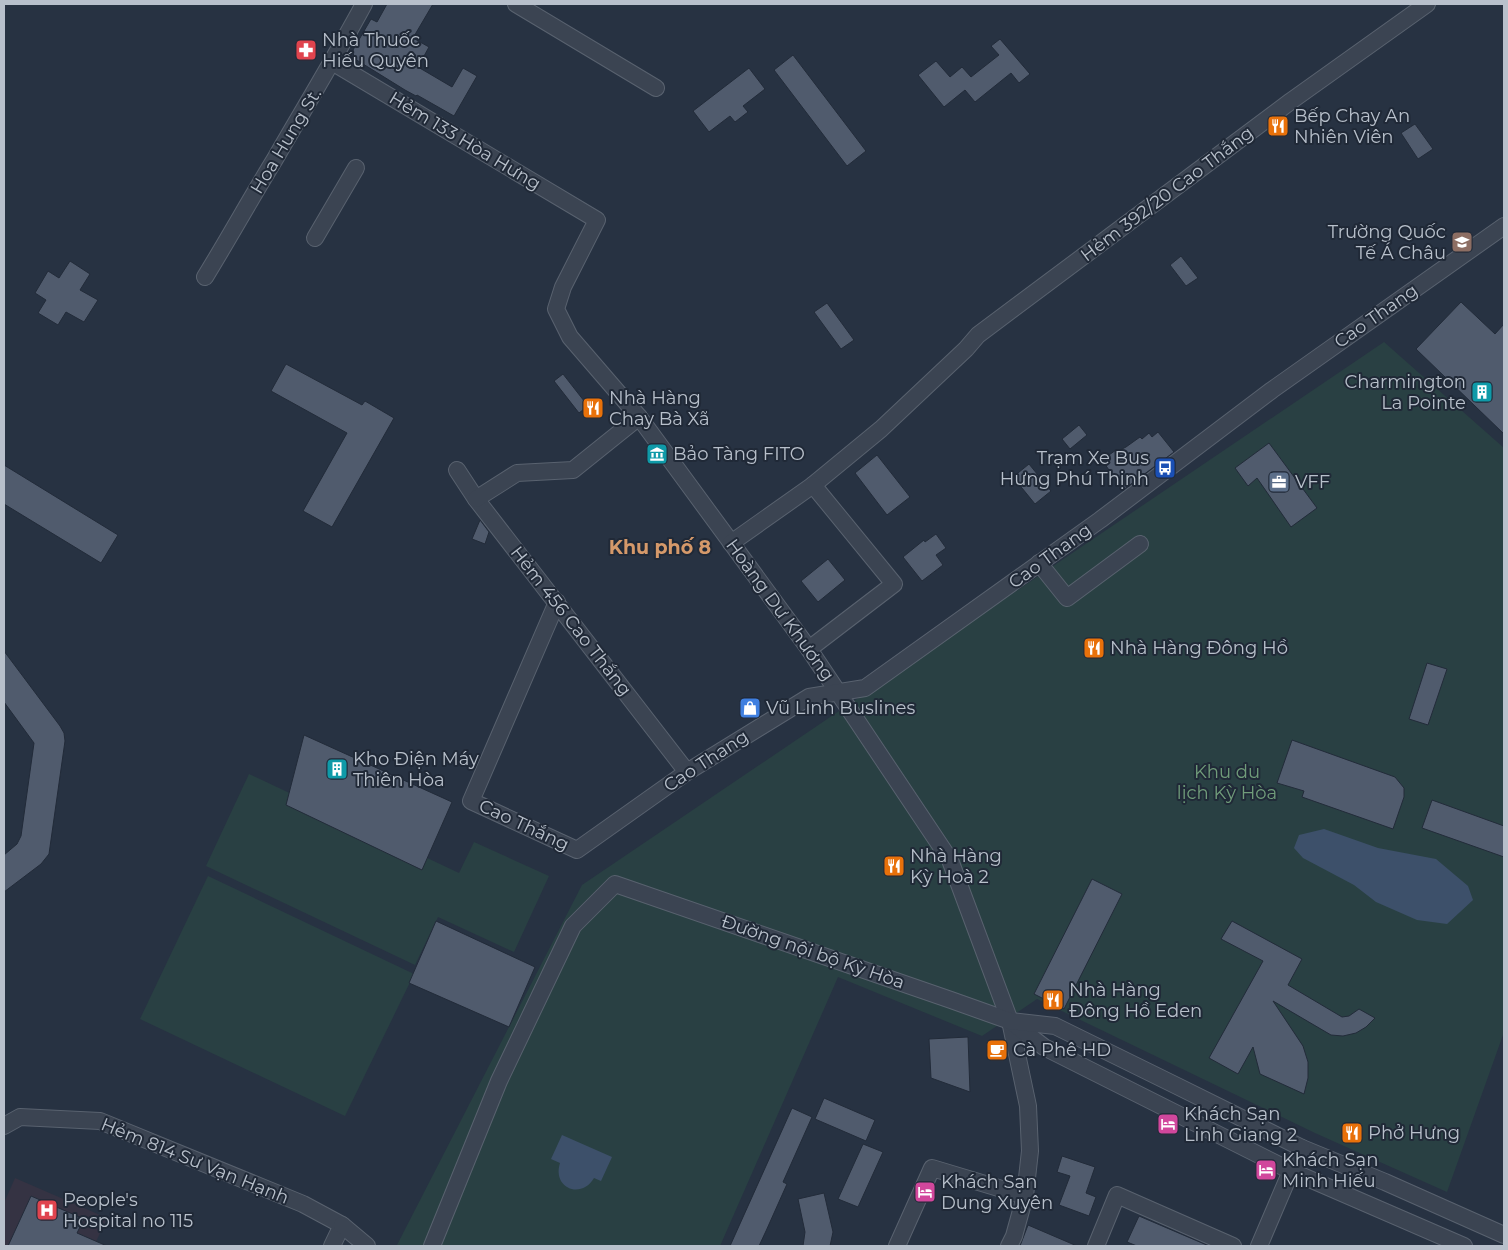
<svg xmlns="http://www.w3.org/2000/svg" width="1508" height="1250" viewBox="0 0 1508 1250" font-family="Montserrat,sans-serif">
  <rect width="100%" height="100%" fill="#273242"/>
  <polygon fill="#353343" points="15,1178 107,1218 94,1246 4,1246 4,1203"/>
  <g fill="#294043">
    <polygon points="1384,342 1504,448 1504,1032 1447,1192 1315,1133 1037,999 982,1036 838,977 720,1246 397,1245 582,885"/>
    <polygon points="249,774 459,873 474,842 549,876 514,952 438,917 415,965 206,866"/>
    <polygon points="208,876 414,974 345,1116 140,1019"/>
  </g>
  <g fill="#3d506a">
    <polygon points="1324,829 1378,848 1436,859 1468,886 1473,900 1447,924 1417,920 1376,902 1354,885 1303,858 1294,848 1299,835"/>
    <path d="M562,1135L612,1157L601,1181L594,1178C581,1200 552,1188 560,1163L551,1159Z"/>
  </g>
  <g fill="#505b6d" stroke="#222b39">
    <polygon points="387,4 433,4 413,38 429,47 418,67 452,87 463,68 477,76 454,116 417,95 416,96 405,90 355,59 353,53 353,50 371,19 377,22"/>
    <polygon points="1000,39 1030,74 1019,83 1011,73 975,102 965,90 944,107 918,75 936,61 950,77 962,67 971,77 999,55 991,46"/>
    <polygon points="793,55 866,151 847,166 774,70"/>
    <polygon points="749,68 765,89 743,106 748,112 735,122 730,116 709,132 693,111"/>
    <polygon points="1415,124 1433,149 1418,159 1401,133"/>
    <polygon points="1181,256 1198,278 1186,286 1170,265"/>
    <polygon points="70,261 90,274 80,290 98,300 84,322 66,312 58,325 38,313 46,300 35,293 48,271 59,278"/>
    <polygon points="1461,302 1495,334 1504,324 1504,434 1416,349"/>
    <polygon points="827,303 854,340 841,349 814,312"/>
    <polygon points="286,364 362,405 365,401 394,418 332,527 303,511 347,433 271,391"/>
    <polygon points="563,374 588,406 579,413 554,381"/>
    <polygon points="1079,425 1087,435 1070,449 1062,439"/>
    <polygon points="1158,432 1174,452 1123,490 1102,460 1116,450 1118,451 1126,447 1140,437 1142,439 1149,433 1152,437"/>
    <polygon points="1269,443 1317,508 1291,527 1257,478 1248,486 1235,468"/>
    <polygon points="877,455 910,497 887,515 855,473"/>
    <polygon points="1029,464 1051,491 1035,504 1013,477"/>
    <polygon points="4,465 118,535 101,563 4,504"/>
    <polygon points="480,520 489,532 485,544 472,539"/>
    <polygon points="936,534 946,548 936,555 943,565 922,581 903,557 924,540 925,542"/>
    <polygon points="828,559 845,580 818,602 801,581"/>
    <polygon points="4,651 60,726 64,733 65,741 49,854 41,864 4,892 4,855 17,844 21,836 34,743 4,702"/>
    <polygon points="1427,663 1447,669 1428,725 1409,719"/>
    <polygon points="304,735 452,802 422,870 286,805"/>
    <polygon points="1292,740 1395,777 1404,788 1404,797 1393,829 1302,797 1304,791 1277,783"/>
    <polygon points="1432,800 1504,826 1504,857 1422,828"/>
    <polygon points="1092,879 1122,894 1064,1009 1034,994"/>
    <polygon points="436,921 535,967 509,1027 409,983"/>
    <polygon points="1232,921 1302,959 1288,985 1342,1017 1349,1016 1359,1009 1375,1018 1366,1027 1356,1033 1343,1036 1331,1035 1273,1001 1303,1046 1308,1062 1308,1078 1304,1094 1260,1074 1253,1047 1238,1074 1209,1058 1263,961 1221,939"/>
    <polygon points="968,1037 970,1092 931,1078 929,1039"/>
    <polygon points="824,1098 875,1120 866,1141 815,1119"/>
    <polygon points="792,1108 812,1117 783,1182 787,1184 766,1231 759,1246 730,1246"/>
    <polygon points="863,1144 883,1152 858,1207 838,1199"/>
    <polygon points="1062,1156 1095,1167 1086,1193 1096,1197 1089,1216 1059,1205 1070,1176 1057,1172"/>
    <polygon points="824,1193 833,1232 830,1246 803,1246 805,1232 798,1199"/>
    <polygon points="31,1196 84,1219 77,1233 107,1246 8,1246"/>
    <polygon points="1139,1216 1209,1246 1137,1246 1127,1242"/>
    <polygon points="1028,1225 1077,1246 1020,1246"/>
  </g>
  <g fill="none" stroke-linecap="round" stroke-linejoin="round">
    <g stroke="#59626f" stroke-width="18">
      <g id="minor">
        <polyline points="516,4 656,88"/>
        <polyline points="332,62 597,220 563,287 556,309 570,337 639,417 809,649 950,860 1010,1021 1028,1106 1030,1151 1025,1196 1014,1236 1009,1246"/>
        <polyline points="315,238 356,168"/>
        <path d="M205,277C229,238 251,198 275,159C305,107 336,56 364,4"/>
        <polyline points="457,470 476,499 687,772"/>
        <polyline points="476,499 517,473 573,470 639,417"/>
        <polyline points="731,543 813,485 881,429 966,349 978,335 1291,101 1427,4"/>
        <polyline points="1039,563 1067,598 1140,544"/>
        <polyline points="557,602 471,801 577,850 687,772 809,697 865,688 1100,520 1272,390 1504,226"/>
        <polyline points="809,649 894,584 813,485"/>
        <polyline points="1010,1021 1044,1047 1291,1171 1464,1246"/>
        <polyline points="4,1126 20,1117 100,1121 303,1204 342,1225 332,1246"/>
        <polyline points="342,1225 367,1246"/>
        <polyline points="432,1246 499,1081 573,926 615,884 951,1000 1010,1021 1055,1026 1175,1085 1302,1148 1385,1182 1504,1235"/>
        <polyline points="897,1246 932,1168 1025,1196"/>
        <polyline points="1096,1246 1117,1195 1233,1246"/>
        <polyline points="1259,1246 1291,1171 1302,1148"/>
      </g>
    </g>
    <use href="#minor" stroke="#3b4452" stroke-width="16"/>
  </g>
  <defs>
    <g id="pharmacy-square" transform="scale(1.125)"><rect x="-9" y="-9" width="18" height="18" rx="4" fill="#e0444e" stroke="#202937"/><path d="M-2-6h4v4h4v4h-4v4h-4v-4h-4v-4h4Z" fill="#fff"/></g>
    <g id="restaurant-square" transform="scale(1.125)"><rect x="-9" y="-9" width="18" height="18" rx="4" fill="#e8710a" stroke="#202937"/><path d="M-5-6h1v4h1v-4h1v4h1v-4h1v5L-1.5 .5V6h-2V.5L-5-1ZM5-6V6H3V1.5H1.5Q1.5-4 5-6Z" fill="#fff"/></g>
    <g id="school-square" transform="scale(1.125)"><rect x="-9" y="-9" width="18" height="18" rx="4" fill="#8d6e63" stroke="#202937"/><path d="M0-5L7-2L0 1L-7-2ZM-4 1L0 2.5L4 1V4Q0 6-4 4Z" fill="#fff"/></g>
    <g id="building-square" transform="scale(1.125)"><rect x="-9" y="-9" width="18" height="18" rx="4" fill="#0f9aa8" stroke="#202937"/><path d="M-4-6H4V6H1V3H-1V6H-4ZM-2.5-4.3h1.7v1.8h-1.7ZM.8-4.3h1.7v1.8H.8ZM-2.5-1h1.7V.8h-1.7ZM.8-1h1.7V.8H.8Z" fill="#fff"/></g>
    <g id="museum-square" transform="scale(1.125)"><rect x="-9" y="-9" width="18" height="18" rx="4" fill="#0f9aa8" stroke="#202937"/><path d="M0-6L6-3V-2H-6V-3ZM-5-1h2V3h-2ZM-1-1h2V3h-2ZM3-1h2V3H3ZM-6 4H6V6H-6Z" fill="#fff"/></g>
    <g id="bus-square" transform="scale(1.125)"><rect x="-9" y="-9" width="18" height="18" rx="4" fill="#1a4fb4" stroke="#202937"/><path d="M-5-6H5V4H4V6H2V4H-2V6H-4V4H-5ZM-3.5-4V0h7V-4ZM-3.5 1.2v1.5H-2V1.2ZM2 1.2v1.5H3.5V1.2Z" fill="#fff"/></g>
    <g id="office-square" transform="scale(1.125)"><rect x="-9" y="-9" width="18" height="18" rx="4" fill="#5c6f8a" stroke="#202937"/><path d="M-6-3h4V-5.5h4V-3h4V5H-6ZM-1-4.5V-3h2v-1.5ZM-6 0V1H6V0Z" fill="#fff"/></g>
    <g id="shop-square" transform="scale(1.125)"><rect x="-9" y="-9" width="18" height="18" rx="4" fill="#3f7fe0" stroke="#202937"/><path d="M-5-2.5h2.3a2.7 3.5 0 0 1 5.4 0H5L5.5 6h-11ZM-1.5-2.5h3a1.5 2.3 0 0 0-3 0Z" fill="#fff"/></g>
    <g id="cafe-square" transform="scale(1.125)"><rect x="-9" y="-9" width="18" height="18" rx="4" fill="#e8710a" stroke="#202937"/><path d="M-5.5-4.5H6V0H3Q3 3.5 0 3.5H-2.5Q-5.5 3.5-5.5 0ZM3-3.2v2h1.7v-2ZM-6 4.5H4V6H-6Z" fill="#fff"/></g>
    <g id="hotel-square" transform="scale(1.125)"><rect x="-9" y="-9" width="18" height="18" rx="4" fill="#d1479c" stroke="#202937"/><path d="M-6-4.5h1.5V1H6V5H4.5V3h-9V5H-6ZM-4 0a1.8 1.8 0 1 1 3.6 0ZM.5 0V-2.5h3Q6-2.5 6 0Z" fill="#fff"/></g>
    <g id="hospital-square" transform="scale(1.125)"><rect x="-9" y="-9" width="18" height="18" rx="4" fill="#e0444e" stroke="#202937"/><path d="M-5-5h3v3.5h4V-5h3V5h-3V1.5h-4V5h-3Z" fill="#fff"/></g>
  </defs>
  <g fill-rule="evenodd">
    <use href="#pharmacy-square" x="306" y="50"/>
    <use href="#restaurant-square" x="1278" y="126"/>
    <use href="#school-square" x="1462" y="242"/>
    <use href="#building-square" x="1482" y="392"/>
    <use href="#restaurant-square" x="593" y="408"/>
    <use href="#museum-square" x="657" y="454"/>
    <use href="#bus-square" x="1165" y="468"/>
    <use href="#office-square" x="1279" y="482"/>
    <use href="#restaurant-square" x="1094" y="648"/>
    <use href="#shop-square" x="750" y="708"/>
    <use href="#building-square" x="337" y="769"/>
    <use href="#restaurant-square" x="894" y="866"/>
    <use href="#restaurant-square" x="1053" y="1000"/>
    <use href="#cafe-square" x="997" y="1050"/>
    <use href="#hotel-square" x="1168" y="1124"/>
    <use href="#restaurant-square" x="1352" y="1133"/>
    <use href="#hotel-square" x="1266" y="1170"/>
    <use href="#hotel-square" x="925" y="1192"/>
    <use href="#hospital-square" x="47" y="1210"/>
  </g>
  <g text-anchor="middle" dominant-baseline="central" stroke-width="4" stroke-linejoin="round" paint-order="stroke">
    <g font-size="18" fill="#b8c0cb" stroke="#202937" text-anchor="start">
      <text x="322" y="40">Nhà Thuốc<tspan x="322" dy="21">Hiếu Quyên</tspan></text>
      <text x="1294" y="116">Bếp Chay An<tspan x="1294" dy="21">Nhiên Viên</tspan></text>
      <text x="1446" y="232" text-anchor="end">Trường Quốc<tspan x="1446" dy="21">Tế Á Châu</tspan></text>
      <text x="1466" y="382" text-anchor="end">Charmington<tspan x="1466" dy="21">La Pointe</tspan></text>
      <text x="609" y="398">Nhà Hàng<tspan x="609" dy="21">Chay Bà Xã</tspan></text>
      <text x="673" y="454">Bảo Tàng FITO</text>
      <text x="1149" y="458" text-anchor="end">Trạm Xe Bus<tspan x="1149" dy="21">Hưng Phú Thịnh</tspan></text>
      <text x="1295" y="482">VFF</text>
      <text x="1110" y="648">Nhà Hàng Đông Hồ</text>
      <text x="766" y="708">Vũ Linh Buslines</text>
      <text x="353" y="759">Kho Điện Máy<tspan x="353" dy="21">Thiên Hòa</tspan></text>
      <text x="910" y="856">Nhà Hàng<tspan x="910" dy="21">Kỳ Hoà 2</tspan></text>
      <text x="1069" y="990">Nhà Hàng<tspan x="1069" dy="21">Đông Hồ Eden</tspan></text>
      <text x="1013" y="1050">Cà Phê HD</text>
      <text x="1184" y="1114">Khách Sạn<tspan x="1184" dy="21">Linh Giang 2</tspan></text>
      <text x="1368" y="1133">Phở Hưng</text>
      <text x="1282" y="1160">Khách Sạn<tspan x="1282" dy="21">Minh Hiếu</tspan></text>
      <text x="941" y="1182">Khách Sạn<tspan x="941" dy="21">Dung Xuyên</tspan></text>
      <text x="63" y="1200">People's<tspan x="63" dy="21">Hospital no 115</tspan></text>
    </g>
    <g font-size="18" fill="#b8c0cb" stroke="#202937">
      <text transform="translate(286 141) rotate(-59)">Hoa Hung St.</text>
      <text transform="translate(465 141) rotate(31)">Hẻm 133 Hòa Hưng</text>
      <text transform="translate(1167 194) rotate(-37)">Hẻm 392/20 Cao Thắng</text>
      <text transform="translate(1376 316) rotate(-35)">Cao Thang</text>
      <text transform="translate(1050 556) rotate(-36)">Cao Thang</text>
      <text transform="translate(780 610) rotate(54)">Hoàng Dư Khương</text>
      <text transform="translate(571 621) rotate(52)">Hẻm 456 Cao Thắng</text>
      <text transform="translate(706 761) rotate(-33)">Cao Thang</text>
      <text transform="translate(524 825) rotate(25)">Cao Thắng</text>
      <text transform="translate(813 952) rotate(19)">Đường nội bộ Kỳ Hòa</text>
      <text transform="translate(195 1161) rotate(22)">Hẻm 814 Sư Vạn Hạnh</text>
    </g>
    <g font-size="18" fill="#709c7a" stroke="#202937">
      <text x="1227" y="772">Khu du<tspan x="1227" dy="21">lịch Kỳ Hòa</tspan></text>
    </g>
    <g font-size="19" font-weight="bold" fill="#d5996a" stroke="#202937">
      <text x="660" y="547">Khu phố 8</text>
    </g>
  </g>
  <rect width="1508" height="1250" fill="none" stroke="#b8c0cb" stroke-width="10"/>
</svg>
